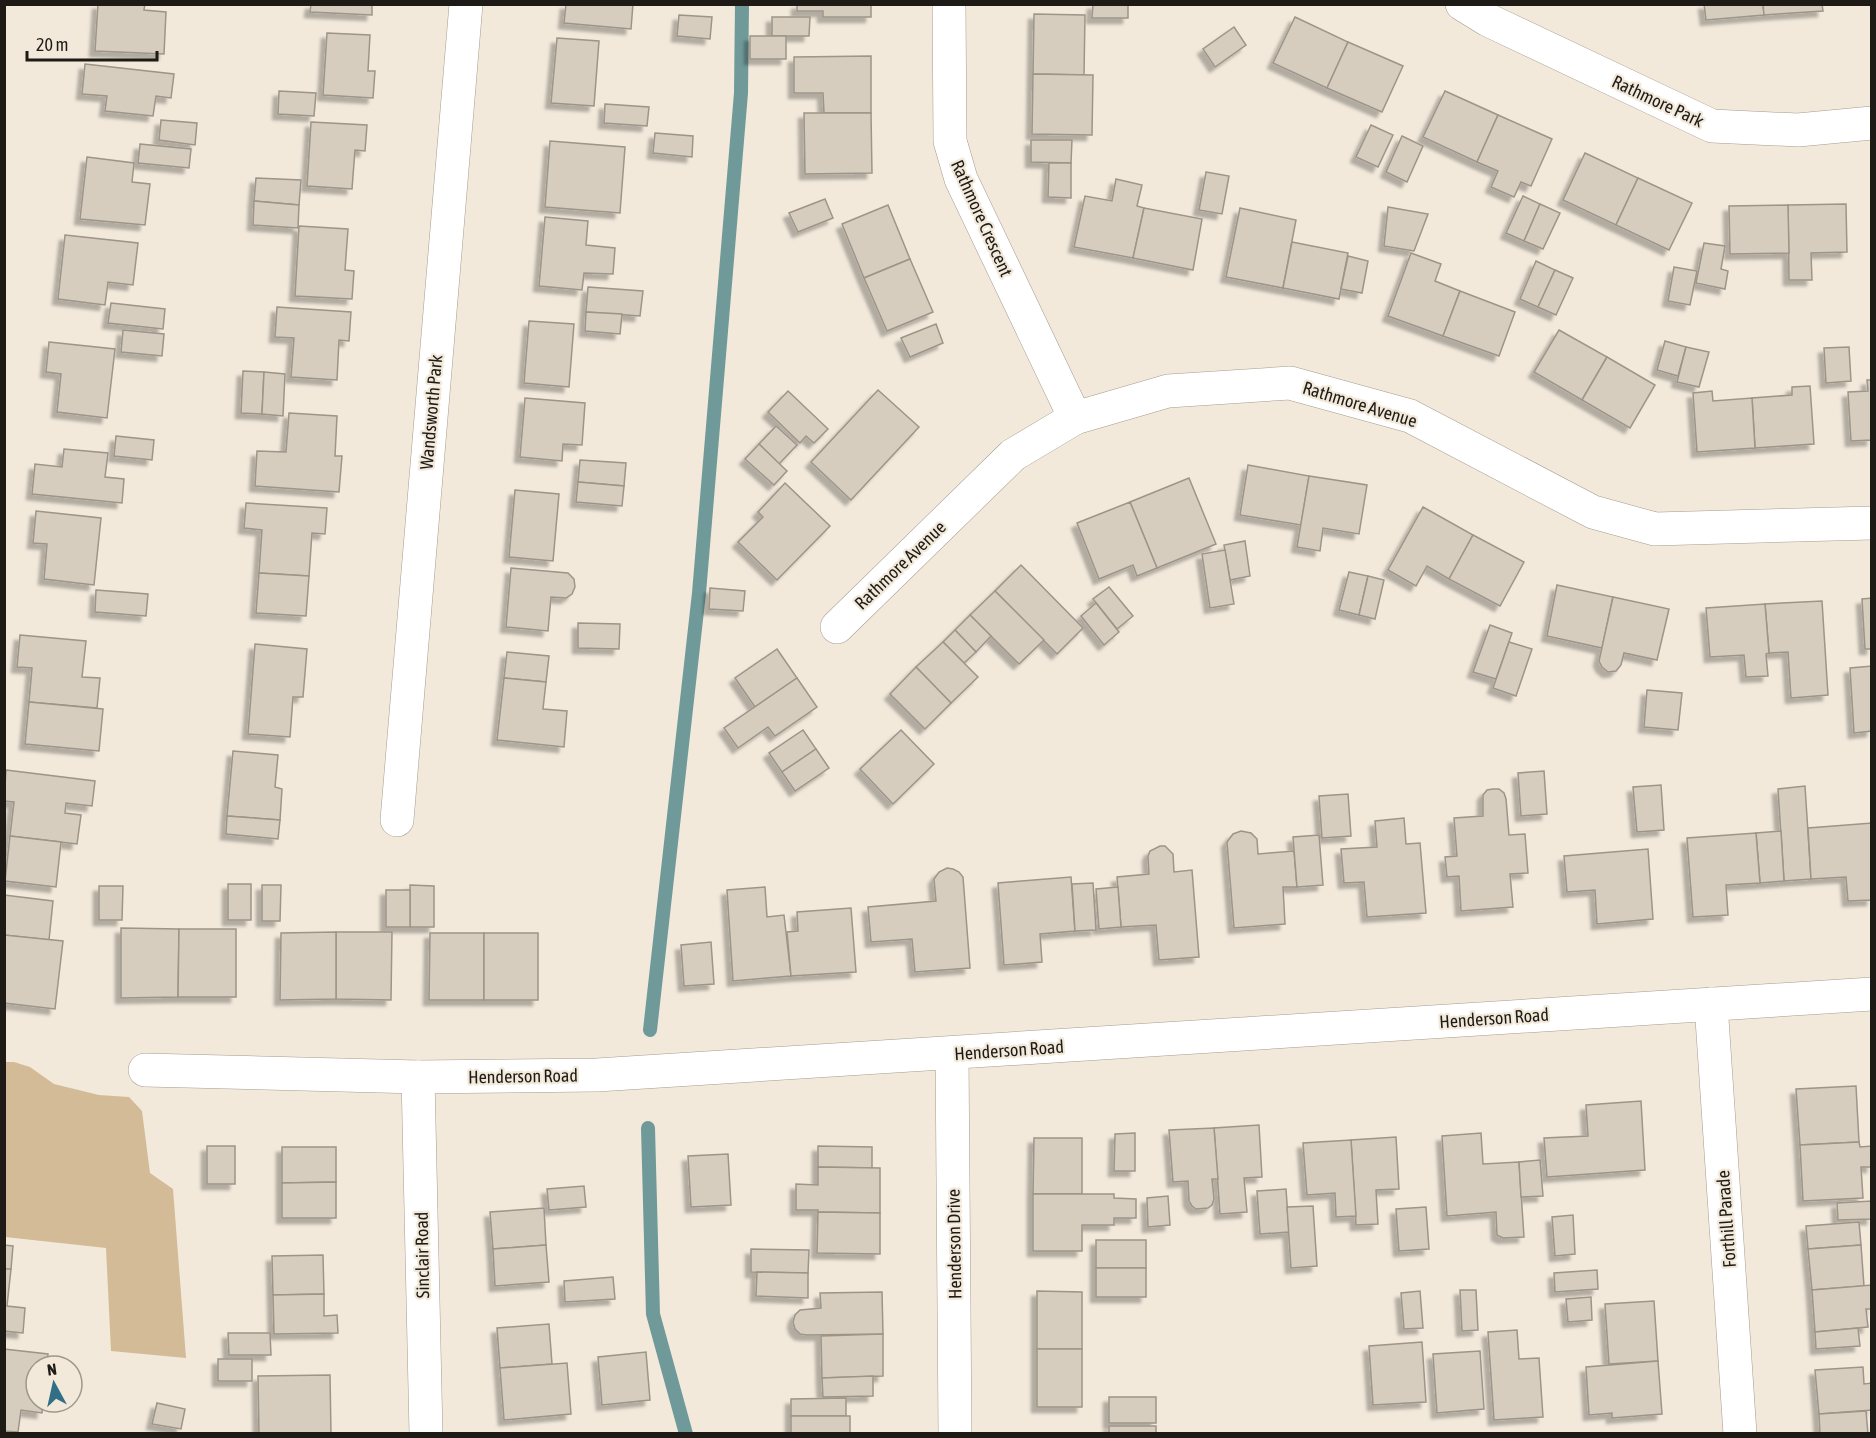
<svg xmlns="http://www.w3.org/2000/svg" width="1876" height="1438" viewBox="0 0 1876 1438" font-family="'Asap Condensed',sans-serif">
  <defs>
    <filter id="shadow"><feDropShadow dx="-5.5" dy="5.5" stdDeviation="1.5" flood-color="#0004"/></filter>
  </defs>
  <rect width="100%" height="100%" fill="#f2e9db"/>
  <polygon fill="#d4bb98" points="4,1062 14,1062 30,1067 54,1084 99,1095 129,1097 142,1111 150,1173 173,1189 186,1358 111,1351 106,1248 5,1237"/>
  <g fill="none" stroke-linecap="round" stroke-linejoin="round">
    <g stroke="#6f9a99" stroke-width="14">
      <polyline points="650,1030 699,593 741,93 742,4"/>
      <polyline points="648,1128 653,1314 686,1434"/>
    </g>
  </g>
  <g fill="#d6cdbf" stroke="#9d9588" stroke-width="1.5" filter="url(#shadow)">
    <polygon points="98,4 145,4 144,10 166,12 164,54 95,51"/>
    <polygon points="311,4 372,4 372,15 310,12"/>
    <polygon points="566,4 633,4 631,29 564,23"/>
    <polygon points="797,4 871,4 871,17 823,17 823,11 797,11"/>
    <polygon points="1093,4 1128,4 1128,18 1092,18"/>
    <polygon points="1704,4 1763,4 1764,15 1706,20"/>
    <polygon points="1763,4 1822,4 1823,11 1764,15"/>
    <polygon points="1034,14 1085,15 1084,75 1033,74"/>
    <polygon points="679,15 712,17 710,39 677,36"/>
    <polygon points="772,17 810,17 809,36 772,36"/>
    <polygon points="1295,17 1348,42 1327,88 1273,63"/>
    <polygon points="1234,27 1246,45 1215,67 1203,49"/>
    <polygon points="327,33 370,35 368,71 375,71 373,98 323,95"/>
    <rect x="750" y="36" width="36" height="23"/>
    <polygon points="557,38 599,41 594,106 551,103"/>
    <polygon points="1348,42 1403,66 1382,112 1327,88"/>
    <polygon points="871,56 871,113 824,113 823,93 794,93 794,57"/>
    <polygon points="85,64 174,74 171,98 156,96 153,116 105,111 107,96 82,94"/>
    <polygon points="1033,74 1093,75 1092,135 1032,134"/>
    <polygon points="279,91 316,93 314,116 278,114"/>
    <polygon points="1445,91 1498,115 1477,162 1423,137"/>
    <polygon points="605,104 649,107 647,126 604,123"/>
    <polygon points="804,113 871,113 872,173 805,174"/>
    <polygon points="1498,115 1552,139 1531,186 1521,182 1514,197 1491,187 1498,171 1477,162"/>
    <polygon points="161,120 197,123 195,145 159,140"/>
    <polygon points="311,122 367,125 365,151 355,150 352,189 307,186"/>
    <polygon points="1371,125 1393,135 1378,167 1356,157"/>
    <polygon points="655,133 693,136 692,157 653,153"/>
    <polygon points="1402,136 1423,146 1407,182 1386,172"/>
    <polygon points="1031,140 1072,140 1071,163 1031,162"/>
    <polygon points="550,141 625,147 620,213 545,207"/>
    <polygon points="140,144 191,149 189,168 138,163"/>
    <polygon points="1585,153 1638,178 1616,225 1563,200"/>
    <polygon points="87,157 134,163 132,182 150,184 145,225 80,219"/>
    <polygon points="1049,163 1071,163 1071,198 1048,197"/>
    <polygon points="1206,172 1229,176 1222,214 1199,210"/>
    <polygon points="256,178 301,180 299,205 254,201"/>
    <polygon points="1638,178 1692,203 1669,250 1616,225"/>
    <polygon points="1116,179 1142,185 1137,206 1144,208 1133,258 1074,247 1085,196 1112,201"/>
    <polygon points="1523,196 1540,204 1524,241 1506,233"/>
    <polygon points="825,199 833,218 798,232 789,213"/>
    <polygon points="254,201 299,205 298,228 253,225"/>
    <polygon points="1540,204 1560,213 1543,249 1524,241"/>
    <polygon points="1846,204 1847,252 1811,253 1812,280 1789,280 1788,205"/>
    <polygon points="888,205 910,259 864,278 842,224"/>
    <polygon points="1788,205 1789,253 1730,254 1729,206"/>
    <polygon points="1388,207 1428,214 1414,251 1384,246"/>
    <polygon points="1144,208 1202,219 1193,270 1133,258"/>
    <polygon points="1240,208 1296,220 1283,288 1226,277"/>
    <polygon points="545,217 588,221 586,245 615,248 613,274 584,273 582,290 539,286"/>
    <polygon points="299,226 348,229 345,270 354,271 352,299 295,296"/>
    <polygon points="65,235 138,243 133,285 108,282 105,305 58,299"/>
    <polygon points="1292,242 1348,253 1339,299 1283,288"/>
    <polygon points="1704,243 1725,246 1721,269 1728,271 1725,289 1696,283"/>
    <polygon points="1411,253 1441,264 1435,281 1460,291 1443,336 1388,316"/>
    <polygon points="1348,256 1368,261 1362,293 1341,289"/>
    <polygon points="910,259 933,312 887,331 864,278"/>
    <polygon points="1536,261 1555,270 1538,307 1520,299"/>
    <polygon points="1674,267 1697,271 1690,305 1668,301"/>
    <polygon points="1555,270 1573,278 1556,315 1538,307"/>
    <polygon points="588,287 643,291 640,316 586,312"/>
    <polygon points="1460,291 1515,312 1499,356 1443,336"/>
    <polygon points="111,303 165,309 163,329 108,323"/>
    <polygon points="277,307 351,312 349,341 339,340 337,380 291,377 294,338 275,337"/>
    <polygon points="586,312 622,314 620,334 585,331"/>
    <polygon points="529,321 574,324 569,387 524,383"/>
    <polygon points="936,324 943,343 910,357 901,338"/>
    <polygon points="123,330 164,334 162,356 121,352"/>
    <polygon points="1559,330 1607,357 1582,400 1534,372"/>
    <polygon points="1665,341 1686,347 1678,376 1657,370"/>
    <polygon points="49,342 115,349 107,418 57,412 61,374 46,372"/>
    <polygon points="1686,347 1709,352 1699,387 1677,382"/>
    <polygon points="1849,347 1851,381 1826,383 1824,348"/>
    <polygon points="1607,357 1655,385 1630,428 1582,400"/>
    <polygon points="243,371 264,372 262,414 241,413"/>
    <polygon points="264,372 285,374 283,416 262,414"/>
    <polygon points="1867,380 1872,380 1872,440 1851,441 1848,392 1868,391"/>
    <polygon points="1810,386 1814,444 1755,448 1752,398 1792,395 1792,387"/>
    <polygon points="878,390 919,427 851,500 811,462"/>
    <polygon points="788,391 828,429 814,443 806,436 800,443 768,412"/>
    <polygon points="1712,391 1713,401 1752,398 1755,448 1697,452 1693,393"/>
    <polygon points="525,398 585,403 582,445 563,444 562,461 520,457"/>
    <polygon points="289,413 337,416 335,456 342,456 339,492 255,486 257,451 286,452"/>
    <polygon points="776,426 797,445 779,464 759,444"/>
    <polygon points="116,436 154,440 152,460 114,456"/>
    <polygon points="759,444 787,471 774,485 745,459"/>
    <polygon points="64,449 108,453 105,477 124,479 122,503 32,494 35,464 62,467"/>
    <polygon points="580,460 626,463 624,486 578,482"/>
    <polygon points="1248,465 1309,476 1301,525 1240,515"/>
    <polygon points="1309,476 1367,485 1359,534 1323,528 1320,551 1297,547"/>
    <polygon points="1189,478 1216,544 1157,568 1130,502"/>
    <polygon points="578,482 624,486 622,506 576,502"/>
    <polygon points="785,483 830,526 777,580 738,542 763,517 758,512"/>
    <polygon points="515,490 559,494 553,561 509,557"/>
    <polygon points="1130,502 1157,568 1137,576 1133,565 1099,579 1077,523"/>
    <polygon points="246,503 327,508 325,534 312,533 309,576 259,573 262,530 244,528"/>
    <polygon points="1423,507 1473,535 1449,579 1427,566 1416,586 1388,570"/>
    <polygon points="36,511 101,518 94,585 44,579 47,544 33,543"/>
    <polygon points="1473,535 1524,562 1500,606 1449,579"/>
    <polygon points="1245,541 1250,576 1230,580 1224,545"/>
    <polygon points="1225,550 1234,604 1210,608 1202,554"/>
    <polygon points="1021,565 1083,628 1057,654 995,591"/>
    <polygon points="511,568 568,573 574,579 575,587 572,594 566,598 551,597 548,631 506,627"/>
    <polygon points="1349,572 1368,576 1359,615 1339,610"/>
    <polygon points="259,573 309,576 306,616 256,613"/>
    <polygon points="1368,576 1384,580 1375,619 1359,615"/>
    <polygon points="1557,585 1613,597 1602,648 1547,636"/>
    <polygon points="1109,587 1133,616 1117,629 1093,599"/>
    <polygon points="710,588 745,591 743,611 709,609"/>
    <polygon points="96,590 148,594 146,616 95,612"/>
    <polygon points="995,591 1044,640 1019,664 970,615"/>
    <polygon points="1613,597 1669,609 1657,660 1624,653 1621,665 1616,671 1608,672 1602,667 1599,661"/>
    <polygon points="1872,598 1872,649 1865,649 1862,599"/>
    <polygon points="1822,601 1828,695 1791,698 1788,652 1769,653 1765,604"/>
    <polygon points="1096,603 1119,632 1104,645 1081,616"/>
    <polygon points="1765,604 1769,653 1766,654 1768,676 1746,677 1744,655 1710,657 1706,608"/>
    <polygon points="970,615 991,636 976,652 955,630"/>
    <polygon points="578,623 620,624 619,649 578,648"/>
    <polygon points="1490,625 1512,633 1496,679 1473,672"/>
    <polygon points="955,630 976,652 964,663 943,642"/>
    <polygon points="20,635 86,641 82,677 100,678 97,708 29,702 32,668 17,667"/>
    <polygon points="943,642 978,677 951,703 916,667"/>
    <polygon points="1509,642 1532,649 1516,696 1493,688"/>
    <polygon points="255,644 307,649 303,697 293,697 290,737 248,734"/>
    <polygon points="777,649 797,678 755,707 735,678"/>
    <polygon points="507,652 549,656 546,682 504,678"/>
    <polygon points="1872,666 1872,731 1854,733 1850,668"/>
    <polygon points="916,667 951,703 925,729 890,694"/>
    <polygon points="504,678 546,682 543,709 567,711 564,747 497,740"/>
    <polygon points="797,678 817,707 775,736 768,727 738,748 724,728"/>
    <polygon points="1647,690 1682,693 1678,730 1644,727"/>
    <polygon points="29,702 103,709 99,751 25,744"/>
    <polygon points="803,730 816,749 782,772 769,753"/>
    <polygon points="901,730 934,764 893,804 860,769"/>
    <polygon points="816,749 829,768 795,791 782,772"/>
    <polygon points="233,751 278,755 275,787 282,789 280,820 227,816"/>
    <polygon points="6,770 95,781 92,806 66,803 65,813 81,815 77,844 10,836 14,802 4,801"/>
    <polygon points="1544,771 1547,814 1521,816 1518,773"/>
    <polygon points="1661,785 1664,830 1637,832 1633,787"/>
    <polygon points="1805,786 1811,879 1784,881 1778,789"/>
    <polygon points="1493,789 1499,789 1504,793 1506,799 1509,835 1525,834 1528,873 1510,874 1513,907 1461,911 1459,876 1447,877 1445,857 1457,856 1454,818 1483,816 1483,795 1487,790"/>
    <polygon points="1348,794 1351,836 1322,838 1319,796"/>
    <polygon points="227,816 280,820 278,839 226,834"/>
    <polygon points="1404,818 1406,844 1420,843 1426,913 1367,917 1364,882 1344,883 1341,849 1377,847 1375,821"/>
    <polygon points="1872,823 1872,900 1848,901 1846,877 1811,879 1808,828"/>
    <polygon points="1241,831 1251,833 1257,839 1258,854 1294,851 1297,887 1283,887 1285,924 1234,928 1227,842 1233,834"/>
    <polygon points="1781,831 1784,881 1760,883 1756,833"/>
    <polygon points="1756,833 1760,883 1726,885 1728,915 1693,917 1687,838"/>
    <polygon points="1319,835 1323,885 1297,887 1293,837"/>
    <polygon points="10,836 61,842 56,887 5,881"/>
    <polygon points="1160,846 1165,846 1173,854 1174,872 1192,870 1199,957 1159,960 1156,925 1121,927 1117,877 1149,874 1148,856 1150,851"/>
    <polygon points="1648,849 1653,919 1597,924 1595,890 1567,892 1564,856"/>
    <polygon points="947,868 953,869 959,872 963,877 970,968 915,972 912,939 871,942 868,907 936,901 934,879 939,872"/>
    <polygon points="1071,877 1075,931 1040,934 1042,962 1004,965 998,883"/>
    <polygon points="1093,883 1096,930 1075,931 1072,884"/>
    <rect x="228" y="884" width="23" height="36"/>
    <polygon points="262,885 281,885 280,921 262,921"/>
    <polygon points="410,885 434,886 434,927 410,927"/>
    <polygon points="99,886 123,886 122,920 99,920"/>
    <polygon points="765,887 767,917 784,915 791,976 733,981 727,890"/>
    <polygon points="1118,887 1121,927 1099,929 1096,889"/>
    <rect x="386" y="890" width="24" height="37"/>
    <polygon points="4,895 53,901 49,940 4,935"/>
    <polygon points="851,908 856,972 791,976 787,932 798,931 797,912"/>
    <polygon points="121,928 179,929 178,997 121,998"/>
    <polygon points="179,929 236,929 236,997 178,997"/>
    <polygon points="336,932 392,932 391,1000 336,999"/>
    <polygon points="336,932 336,999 280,1000 281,933"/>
    <polygon points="430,933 484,933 484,1000 429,1000"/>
    <rect x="484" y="933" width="54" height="67"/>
    <polygon points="4,935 63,941 55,1009 4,1003"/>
    <polygon points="711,942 714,984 684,986 681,945"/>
    <polygon points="1856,1086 1859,1142 1800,1145 1796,1089"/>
    <polygon points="1641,1101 1645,1170 1547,1177 1544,1138 1588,1136 1586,1105"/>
    <polygon points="1259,1125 1262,1177 1244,1178 1247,1212 1220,1214 1214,1128"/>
    <polygon points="1214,1128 1218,1179 1212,1179 1214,1199 1212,1205 1208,1208 1196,1209 1192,1206 1189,1201 1188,1181 1173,1182 1169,1130"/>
    <polygon points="1135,1133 1135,1171 1114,1171 1115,1134"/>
    <polygon points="1481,1133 1483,1164 1519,1162 1524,1237 1503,1238 1497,1235 1496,1212 1447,1216 1442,1136"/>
    <polygon points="1396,1137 1399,1189 1376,1190 1378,1224 1356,1225 1351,1140"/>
    <polygon points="1034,1138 1082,1138 1082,1194 1033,1194"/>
    <polygon points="1351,1140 1356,1216 1336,1217 1335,1193 1307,1195 1303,1143"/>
    <polygon points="1859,1142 1860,1147 1872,1146 1872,1167 1861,1167 1863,1198 1803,1201 1800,1145"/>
    <rect x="207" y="1146" width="28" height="38"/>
    <polygon points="818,1146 872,1147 872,1168 818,1167"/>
    <polygon points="282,1147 336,1147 336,1182 282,1183"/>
    <polygon points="728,1154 731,1205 691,1207 688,1156"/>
    <polygon points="1540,1160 1543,1196 1521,1197 1519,1162"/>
    <polygon points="818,1167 880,1168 880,1213 818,1212 818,1210 796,1210 796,1184 818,1185"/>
    <polygon points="336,1182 336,1218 282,1218 282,1183"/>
    <polygon points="584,1186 586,1207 549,1210 547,1189"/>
    <polygon points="1286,1189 1289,1232 1260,1234 1257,1191"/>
    <polygon points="1033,1194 1114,1194 1114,1198 1136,1199 1136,1218 1114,1218 1114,1225 1082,1225 1082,1251 1033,1251"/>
    <polygon points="1168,1196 1170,1225 1148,1227 1147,1198"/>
    <polygon points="1872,1201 1872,1219 1838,1220 1837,1203"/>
    <polygon points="1313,1206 1317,1266 1291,1268 1287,1207"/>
    <polygon points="1426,1207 1429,1249 1399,1251 1396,1209"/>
    <polygon points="544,1208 546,1245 493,1249 490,1212"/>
    <polygon points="818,1212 880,1213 880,1254 817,1253"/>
    <polygon points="1573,1215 1575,1254 1555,1256 1552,1217"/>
    <polygon points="1859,1222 1861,1245 1808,1249 1806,1226"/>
    <rect x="1096" y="1240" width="50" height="28"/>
    <polygon points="4,1245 13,1246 11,1269 4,1269"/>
    <polygon points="546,1245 549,1282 495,1286 493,1249"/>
    <polygon points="1861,1245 1864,1286 1812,1290 1808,1249"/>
    <polygon points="751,1249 809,1250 808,1273 751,1272"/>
    <polygon points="323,1255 324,1294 273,1295 272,1256"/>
    <rect x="1096" y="1268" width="50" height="29"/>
    <polygon points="4,1269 11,1269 7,1306 25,1308 23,1333 4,1331"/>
    <polygon points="1597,1270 1598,1289 1555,1292 1554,1273"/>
    <polygon points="757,1272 808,1273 808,1298 756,1296"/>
    <polygon points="613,1277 615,1299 565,1302 564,1281"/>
    <polygon points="1872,1285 1872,1309 1866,1309 1868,1327 1815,1332 1812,1290"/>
    <polygon points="1460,1290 1476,1290 1478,1330 1462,1331"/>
    <polygon points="1037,1291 1082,1292 1082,1349 1037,1349"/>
    <polygon points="1420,1291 1423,1328 1404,1329 1401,1293"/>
    <polygon points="882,1292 883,1334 807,1335 800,1334 795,1329 793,1322 795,1315 800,1310 821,1308 820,1293"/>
    <polygon points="324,1294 324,1316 337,1315 338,1333 274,1334 273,1295"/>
    <polygon points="1591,1297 1592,1320 1568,1322 1566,1299"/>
    <polygon points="1654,1301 1658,1361 1609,1364 1605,1304"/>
    <polygon points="549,1324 552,1364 500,1368 497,1328"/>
    <polygon points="1858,1328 1860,1346 1816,1349 1815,1332"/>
    <polygon points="1517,1330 1519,1359 1539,1358 1543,1417 1494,1420 1488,1332"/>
    <polygon points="228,1333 270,1333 271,1355 229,1355"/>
    <polygon points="883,1334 883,1376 822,1378 821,1336"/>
    <polygon points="1422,1342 1426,1402 1373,1405 1369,1346"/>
    <polygon points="4,1349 48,1354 47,1366 36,1366 36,1402 43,1402 42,1413 21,1410 18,1432 4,1431"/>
    <rect x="1037" y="1349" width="45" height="58"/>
    <polygon points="1480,1351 1484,1409 1437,1413 1433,1354"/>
    <polygon points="646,1352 650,1400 602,1405 598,1357"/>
    <rect x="218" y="1359" width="34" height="22"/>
    <polygon points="1658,1361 1662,1414 1612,1418 1612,1413 1589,1415 1586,1367"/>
    <polygon points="567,1363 571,1414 504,1420 500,1368"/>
    <polygon points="1863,1367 1864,1384 1872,1383 1872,1410 1819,1414 1815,1370"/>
    <polygon points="330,1375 331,1434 259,1434 258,1376"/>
    <polygon points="873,1376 873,1396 823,1397 822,1378"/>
    <rect x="1109" y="1397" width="47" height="26"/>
    <polygon points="846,1398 846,1416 791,1416 791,1399"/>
    <polygon points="157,1403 185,1409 181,1429 152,1424"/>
    <polygon points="1866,1411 1868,1434 1820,1434 1819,1414"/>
    <rect x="791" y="1416" width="59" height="18"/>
    <rect x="1109" y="1426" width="47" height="8"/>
  </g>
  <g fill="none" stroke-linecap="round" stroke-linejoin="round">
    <g stroke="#a59c90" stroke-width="34">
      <g id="street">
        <polyline points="949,4 950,141 961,179 1075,418"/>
        <polyline points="1462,4 1488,20 1712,126 1798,130 1872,123"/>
        <polyline points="837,627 1013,455 1075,418 1168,391 1290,383 1410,416 1593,512 1655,529 1872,523"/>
        <polyline points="397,820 466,4"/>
        <polyline points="1711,1004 1740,1434"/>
        <polyline points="952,1054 955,1434"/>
        <polyline points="145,1070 418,1077 597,1075 1872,994"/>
        <polyline points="418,1077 426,1434"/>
      </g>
    </g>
    <use href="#street" stroke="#fff" stroke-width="33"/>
  </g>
  <g text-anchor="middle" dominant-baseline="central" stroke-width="4.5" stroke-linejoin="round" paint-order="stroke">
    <g font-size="18" fill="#1e1b16" stroke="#f2e9db">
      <text transform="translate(1658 101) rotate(25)">Rathmore Park</text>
      <text transform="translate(982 218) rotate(66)">Rathmore Crescent</text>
      <text transform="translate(1360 404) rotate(17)">Rathmore Avenue</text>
      <text transform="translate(431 412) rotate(-85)">Wandsworth Park</text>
      <text transform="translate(900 565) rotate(-44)">Rathmore Avenue</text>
      <text transform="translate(1494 1018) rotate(-4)">Henderson Road</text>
      <text transform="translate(1009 1050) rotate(-4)">Henderson Road</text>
      <text transform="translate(523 1076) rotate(-1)">Henderson Road</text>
      <text transform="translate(1726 1219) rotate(-94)">Forthill Parade</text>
      <text transform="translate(954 1244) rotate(-91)">Henderson Drive</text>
      <text transform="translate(422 1255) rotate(-91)">Sinclair Road</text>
    </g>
  </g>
  <rect width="1876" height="1438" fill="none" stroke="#1e1b16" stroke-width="12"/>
  <g transform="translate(54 1384) rotate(352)"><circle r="28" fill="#f2e9db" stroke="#9d978c" stroke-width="1.5"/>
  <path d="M0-4.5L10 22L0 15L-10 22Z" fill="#306f84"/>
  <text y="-9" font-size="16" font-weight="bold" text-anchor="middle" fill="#1e1b16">N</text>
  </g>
  <path d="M27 51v9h130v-9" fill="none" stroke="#1e1b16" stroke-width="3"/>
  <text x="36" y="51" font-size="18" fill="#1e1b16" stroke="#f2e9db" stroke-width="4.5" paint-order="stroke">20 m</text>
</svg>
